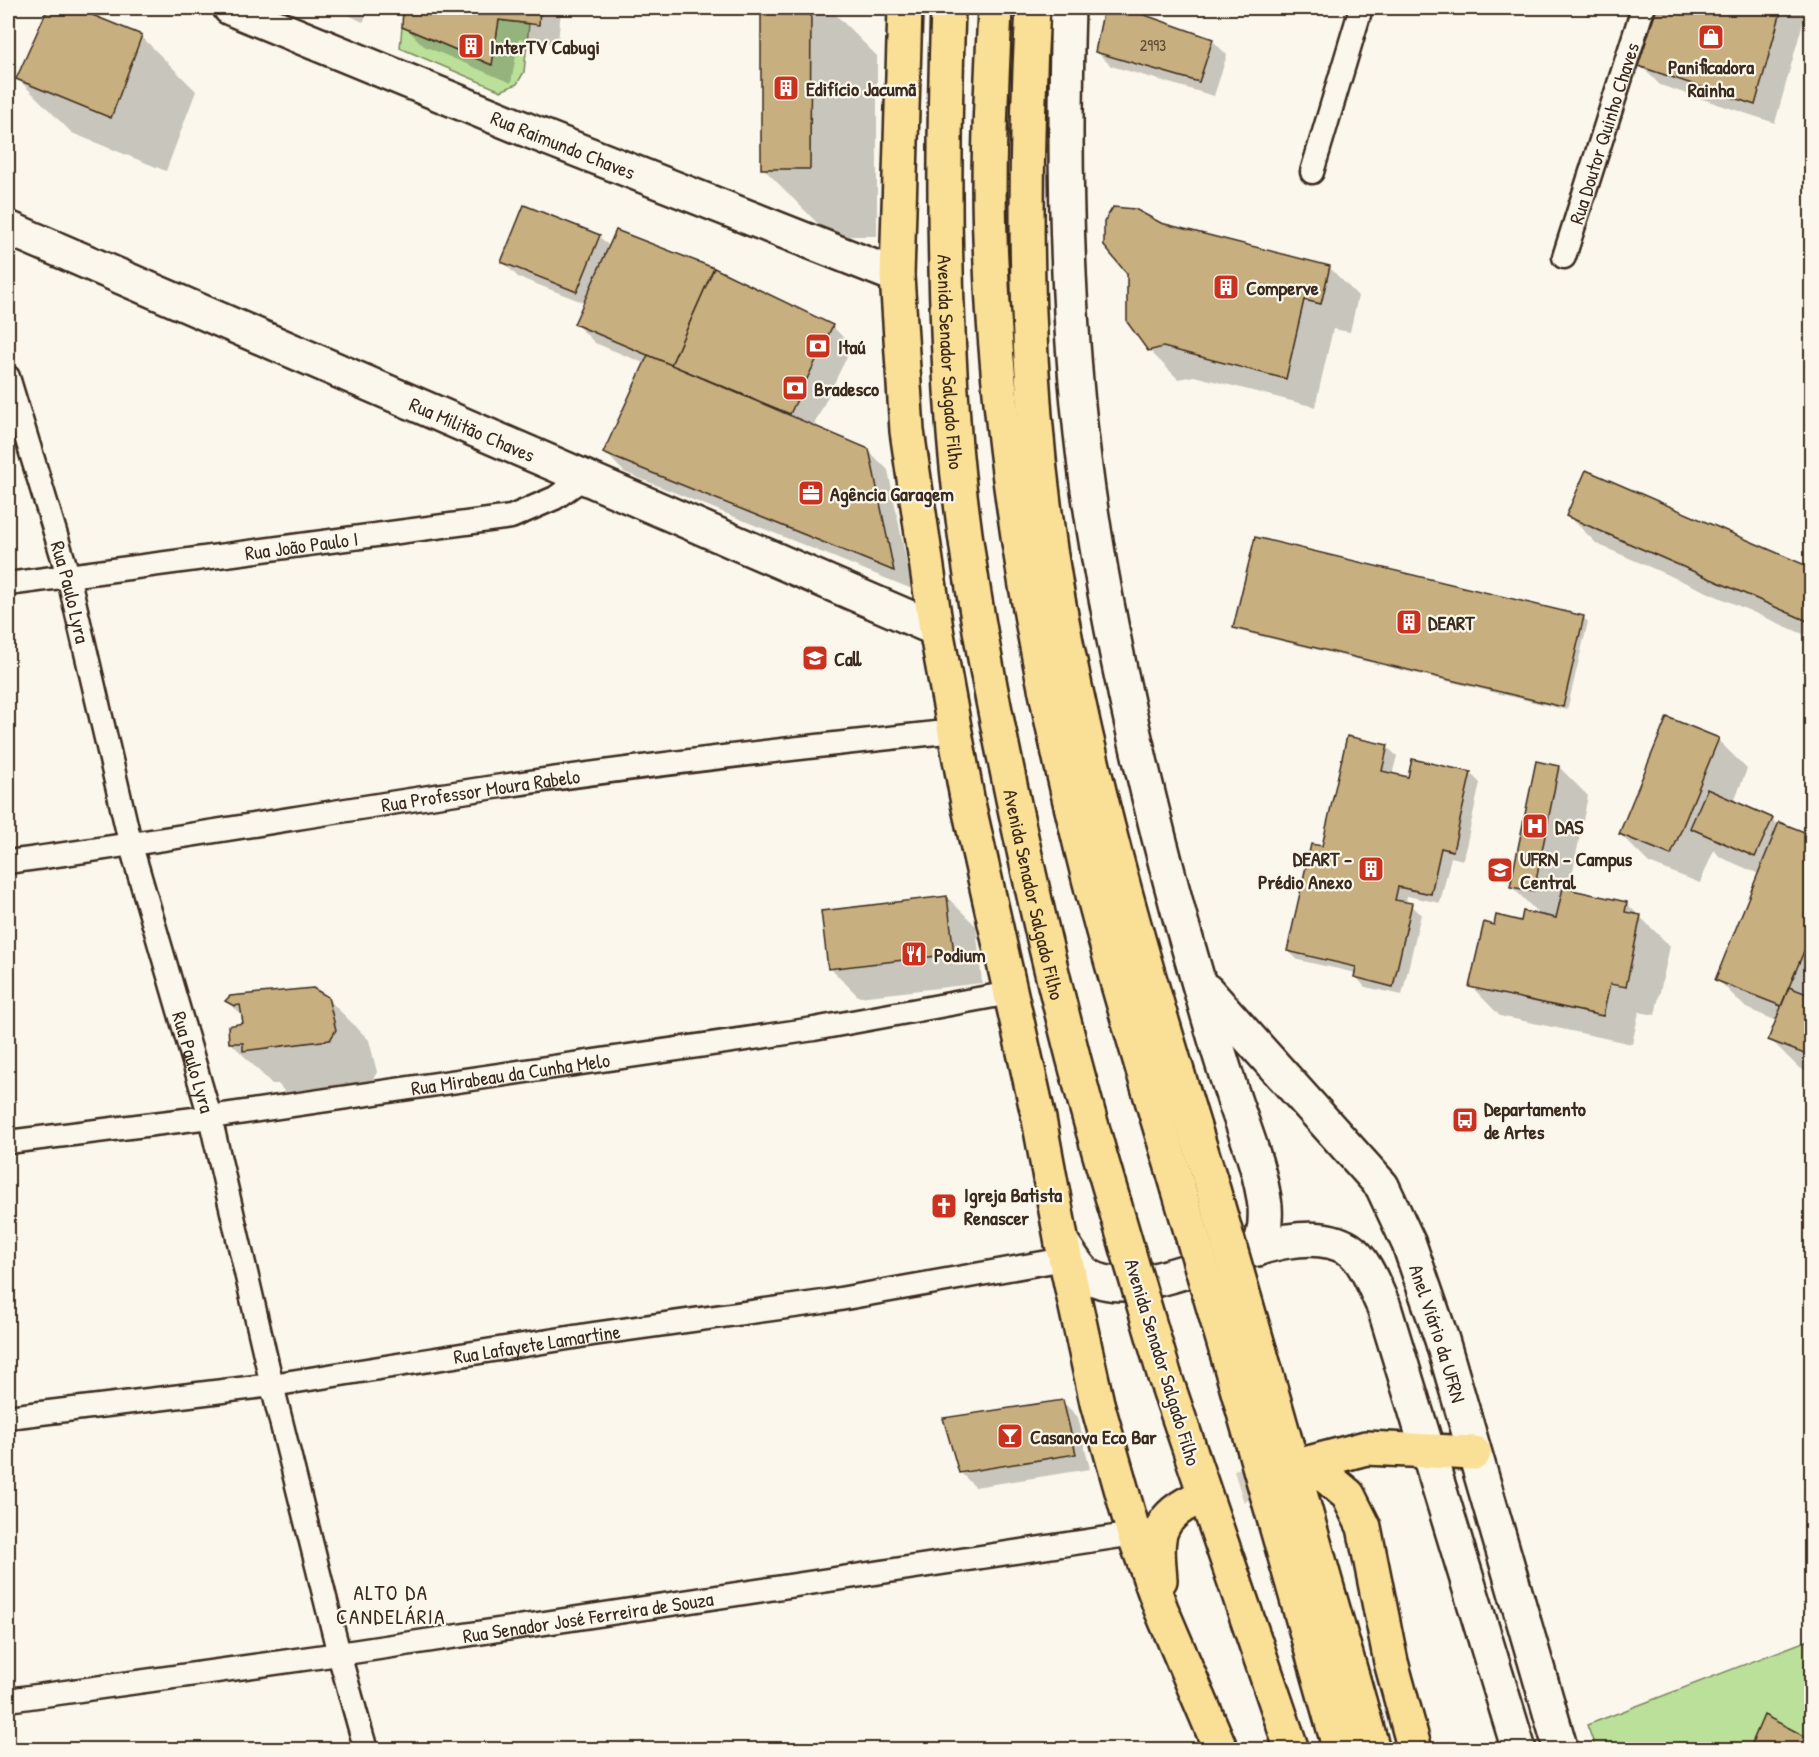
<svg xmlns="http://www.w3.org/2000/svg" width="1819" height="1757" viewBox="0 0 1819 1757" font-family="'Patrick Hand',sans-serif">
  <rect width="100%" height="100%" fill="#fbf7ec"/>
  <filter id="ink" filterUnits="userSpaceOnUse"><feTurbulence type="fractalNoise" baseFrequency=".0167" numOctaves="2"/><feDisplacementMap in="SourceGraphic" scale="12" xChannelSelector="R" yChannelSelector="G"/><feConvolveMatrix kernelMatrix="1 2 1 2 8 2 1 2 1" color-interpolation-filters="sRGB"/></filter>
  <g filter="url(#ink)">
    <g fill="#bbe09a" stroke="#7b855c" stroke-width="1.5">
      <polygon points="499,20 529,24 524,72 517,84 501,91 400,48 402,27 491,65"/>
      <polygon points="1811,1639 1811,1749 1596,1749 1587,1725"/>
    </g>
    <g fill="#0003">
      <polygon points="50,8 71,8 141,36 196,91 166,171 72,133 18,79"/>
      <polygon points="334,8 370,8 363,22"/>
      <polygon points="404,8 561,8 558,44 519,39 511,83 424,46 404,26"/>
      <polygon points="763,8 829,8 877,56 877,236 830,236 763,168"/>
      <polygon points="1105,8 1120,8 1212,40 1227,55 1214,96 1111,66 1096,51"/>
      <polygon points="1659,8 1807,8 1775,123 1660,85 1640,65"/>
      <polygon points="1160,224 1329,267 1358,296 1350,332 1333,329 1315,407 1194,376 1178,379 1149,350"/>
      <polygon points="599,236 610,247 832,326 852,346 813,427 868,450 888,470 912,589 624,472 605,452 646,364 595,343 575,323 585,303 518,277 503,262"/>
      <polygon points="1568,515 1812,569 1812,638 1597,544"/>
      <polygon points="1256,539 1584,618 1588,622 1567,710 1239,631 1234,627"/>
      <polygon points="1668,719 1718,740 1747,769 1734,802 1772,819 1779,826 1812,837 1812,1074 1799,1068 1770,1039 1777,1021 1746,1008 1717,979 1759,874 1720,857 1714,850 1700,883 1649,863 1620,834"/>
      <polygon points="1387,747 1397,756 1392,775 1409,778 1413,761 1471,774 1480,783 1463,860 1451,857 1440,903 1407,896 1406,904 1411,905 1421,914 1402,995 1365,987 1356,977 1356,973 1298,960 1288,951 1323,848"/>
      <polygon points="1559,767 1588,796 1569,890 1626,903 1670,946 1655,1015 1639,1012 1632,1044 1500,1016 1471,986 1495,927 1541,916 1511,886"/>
      <polygon points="947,897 976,926 982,983 859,997 830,968"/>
      <polygon points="312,989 327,998 369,1040 377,1072 372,1081 285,1092 278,1084 272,1084 231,1043 245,1024 244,1017 227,1001 234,995"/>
      <polygon points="1063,1402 1078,1417 1090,1469 975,1487 960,1472"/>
    </g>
    <g fill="#c7af7f" stroke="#3b2a1e" stroke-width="1.5">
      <polygon points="48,8 75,8 142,35 111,118 16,79"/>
      <polygon points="403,8 540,8 539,25 499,20 492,65 402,27"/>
      <polygon points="761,8 811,8 810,169 761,169"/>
      <polygon points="1104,8 1125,8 1213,39 1199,82 1095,52"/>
      <polygon points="1657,8 1782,8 1755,105 1638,66"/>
      <polygon points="524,205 600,235 577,292 501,262"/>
      <polygon points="1113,207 1135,209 1161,223 1330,266 1321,304 1304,300 1286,379 1163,347 1148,351 1127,322 1127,274 1104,246 1104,222"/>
      <polygon points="616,230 714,268 671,365 574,324"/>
      <polygon points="714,268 833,325 790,414 671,365"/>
      <polygon points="648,355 869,449 894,571 603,453"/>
      <polygon points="1586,470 1812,568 1812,623 1566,516"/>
      <polygon points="1255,537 1584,616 1563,707 1233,628"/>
      <polygon points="1667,717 1719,738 1671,855 1619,834"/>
      <polygon points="1347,736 1388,745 1382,771 1408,777 1412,759 1471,772 1453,851 1441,848 1431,894 1398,887 1395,900 1412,903 1393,987 1354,977 1356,967 1287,951 1311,844 1322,846"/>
      <polygon points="1536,761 1559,766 1534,891 1510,887"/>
      <polygon points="1707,789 1773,818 1755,857 1690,828"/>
      <polygon points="1779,822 1812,835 1812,932 1781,1006 1715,980"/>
      <polygon points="1563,888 1627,902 1625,912 1641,915 1626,987 1610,984 1603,1016 1469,987 1484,922 1494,925 1496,915 1521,921 1523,911 1556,918"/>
      <polygon points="947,896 954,954 828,969 821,911"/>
      <polygon points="1789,987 1812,996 1812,1057 1768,1040"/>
      <polygon points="313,988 328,997 336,1030 330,1040 243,1051 243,1043 229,1043 228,1026 243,1023 240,1005 234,1006 225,1001 230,996"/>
      <polygon points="1063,1400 1076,1454 959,1473 943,1418"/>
      <polygon points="1764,1715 1812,1740 1812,1750 1749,1750"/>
    </g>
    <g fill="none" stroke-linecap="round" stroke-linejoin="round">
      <polyline stroke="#d5cec3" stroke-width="33" stroke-dasharray="33 16" stroke-linecap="butt" points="1192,1501 1289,1470"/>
      <g stroke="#3b2a1e" stroke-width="27">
        <g id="street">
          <polyline points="1312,172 1361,8"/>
          <path id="s1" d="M1564,257L1643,8"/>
          <path id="s2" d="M8,377L68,575L131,846L210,1117L272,1385L339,1654L366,1750"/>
          <path id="s3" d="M8,584L511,517L555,498L585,477"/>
          <path id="s4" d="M8,862C173,840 337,810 502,786C652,764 803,747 955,731"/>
          <path id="s5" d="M8,1142L210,1117L814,1029L1010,993"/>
          <path id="s6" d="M8,1417L272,1385L593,1334L823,1302L1065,1259"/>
          <path id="s7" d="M8,1700L339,1654L1134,1534"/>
        </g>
      </g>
      <g stroke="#3b2a1e" stroke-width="38">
        <g id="secondary">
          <path id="s8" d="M230,8L532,132L897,276"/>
          <path d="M1068,8C1063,168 1066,331 1088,490C1109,634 1144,786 1182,925C1198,980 1213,1036 1231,1090C1243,1128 1260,1165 1265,1206C1266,1221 1265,1236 1258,1249"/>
          <path id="s9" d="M8,228L936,629"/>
          <path id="s10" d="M1207,991L1382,1186L1409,1244L1442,1340L1561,1750"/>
          <path d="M1062,1243C1069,1252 1077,1268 1087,1275C1150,1315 1282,1207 1349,1249C1366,1260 1375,1289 1384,1307L1519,1750"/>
        </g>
      </g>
      <g stroke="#3b2a1e" stroke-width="38">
        <g id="primary">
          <polyline points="905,8 897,276 907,431 936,629 968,803 1039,1119 1062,1243 1097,1403 1134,1534 1161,1609 1221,1750"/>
          <path d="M1033,8C1022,204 1024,405 1058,599C1093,796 1151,989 1210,1179"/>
          <polyline points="1260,1352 1373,1750"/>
          <polyline points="1310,1463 1348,1495 1364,1527 1391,1662 1415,1750"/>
          <polyline points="1305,1464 1366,1448 1474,1453"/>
          <path d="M1160,1580C1157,1541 1153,1520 1192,1501"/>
        </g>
      </g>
      <g stroke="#3b2a1e" stroke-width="38">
        <g id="highway">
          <path id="s11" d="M948,8C943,150 943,292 954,434C963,545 983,656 1006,765C1036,913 1071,1060 1114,1203"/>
          <path d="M995,8C992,84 987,161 990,237C996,443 1032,651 1082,851C1110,964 1145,1076 1178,1187"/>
          <polyline points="1229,1360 1340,1750"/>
          <polyline points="1165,1377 1292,1750"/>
        </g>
      </g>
      <use href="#street" stroke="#fbf7ec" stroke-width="22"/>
      <use href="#secondary" stroke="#fbf7ec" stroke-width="33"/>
      <use href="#primary" stroke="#fadf96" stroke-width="33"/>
      <use href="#highway" stroke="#fadf96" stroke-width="33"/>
      <g stroke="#3b2a1e" stroke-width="38" stroke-linecap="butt">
        <polyline id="primary-bridge" points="1210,1179 1260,1352"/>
      </g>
      <g stroke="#3b2a1e" stroke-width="38" stroke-linecap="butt">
        <g id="highway-bridge">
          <polyline points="1178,1187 1229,1360"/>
          <polyline points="1114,1203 1165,1377"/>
        </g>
      </g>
      <use href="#primary-bridge" stroke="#fadf96" stroke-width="33"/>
      <use href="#highway-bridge" stroke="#fadf96" stroke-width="33"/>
    </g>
  </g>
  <defs>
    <g id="shop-square" transform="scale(1.35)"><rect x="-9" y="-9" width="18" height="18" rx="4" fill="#c8321e" stroke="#fbf7ec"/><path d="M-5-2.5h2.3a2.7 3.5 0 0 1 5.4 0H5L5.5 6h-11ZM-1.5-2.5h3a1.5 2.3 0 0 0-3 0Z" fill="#fff"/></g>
    <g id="building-square" transform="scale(1.35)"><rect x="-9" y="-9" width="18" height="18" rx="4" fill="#c8321e" stroke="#fbf7ec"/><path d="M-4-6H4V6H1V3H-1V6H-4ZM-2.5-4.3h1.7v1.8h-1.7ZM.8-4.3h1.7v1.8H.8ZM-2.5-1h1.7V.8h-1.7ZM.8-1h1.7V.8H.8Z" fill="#fff"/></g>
    <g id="bank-square" transform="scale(1.35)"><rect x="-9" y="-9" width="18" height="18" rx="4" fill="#c8321e" stroke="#fbf7ec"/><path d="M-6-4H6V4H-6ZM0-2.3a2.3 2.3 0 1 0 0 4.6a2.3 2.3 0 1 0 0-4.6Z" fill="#fff"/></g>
    <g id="office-square" transform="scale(1.35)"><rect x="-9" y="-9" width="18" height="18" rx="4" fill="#c8321e" stroke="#fbf7ec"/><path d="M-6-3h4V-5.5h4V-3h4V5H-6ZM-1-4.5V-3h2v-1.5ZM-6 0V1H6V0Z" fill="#fff"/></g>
    <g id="school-square" transform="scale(1.35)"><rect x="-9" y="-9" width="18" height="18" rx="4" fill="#c8321e" stroke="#fbf7ec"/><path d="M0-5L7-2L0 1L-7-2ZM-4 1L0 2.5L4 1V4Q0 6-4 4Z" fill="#fff"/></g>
    <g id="hospital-square" transform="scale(1.35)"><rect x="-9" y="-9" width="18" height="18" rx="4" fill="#c8321e" stroke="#fbf7ec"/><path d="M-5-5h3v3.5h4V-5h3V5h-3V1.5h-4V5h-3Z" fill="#fff"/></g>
    <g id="university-square" transform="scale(1.35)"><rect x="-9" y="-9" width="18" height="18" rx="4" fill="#c8321e" stroke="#fbf7ec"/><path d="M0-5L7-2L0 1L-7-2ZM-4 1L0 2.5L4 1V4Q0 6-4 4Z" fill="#fff"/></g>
    <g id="restaurant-square" transform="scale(1.35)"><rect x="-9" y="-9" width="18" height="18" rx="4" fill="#c8321e" stroke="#fbf7ec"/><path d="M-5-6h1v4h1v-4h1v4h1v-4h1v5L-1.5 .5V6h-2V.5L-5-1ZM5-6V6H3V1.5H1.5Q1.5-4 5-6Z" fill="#fff"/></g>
    <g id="bus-square" transform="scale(1.35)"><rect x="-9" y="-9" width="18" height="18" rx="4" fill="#c8321e" stroke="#fbf7ec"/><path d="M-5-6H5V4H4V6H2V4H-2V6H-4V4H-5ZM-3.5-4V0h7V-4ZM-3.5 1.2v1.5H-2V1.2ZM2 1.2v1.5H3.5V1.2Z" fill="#fff"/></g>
    <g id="church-square" transform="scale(1.35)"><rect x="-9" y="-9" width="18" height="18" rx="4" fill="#c8321e" stroke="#fbf7ec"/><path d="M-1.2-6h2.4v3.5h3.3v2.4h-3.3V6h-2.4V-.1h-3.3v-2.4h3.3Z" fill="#fff"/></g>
    <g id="bar-square" transform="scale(1.35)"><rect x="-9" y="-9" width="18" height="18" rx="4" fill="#c8321e" stroke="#fbf7ec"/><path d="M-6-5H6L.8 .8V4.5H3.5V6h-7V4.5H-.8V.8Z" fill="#fff"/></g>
  </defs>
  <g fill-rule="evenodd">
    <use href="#shop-square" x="1711" y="37"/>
    <use href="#building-square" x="471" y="46"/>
    <use href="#building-square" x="786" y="88"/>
    <use href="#building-square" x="1226" y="287"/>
    <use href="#bank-square" x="818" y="346"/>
    <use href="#bank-square" x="795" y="388"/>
    <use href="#office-square" x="811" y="493"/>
    <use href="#building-square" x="1409" y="622"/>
    <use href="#school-square" x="815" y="658"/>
    <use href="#hospital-square" x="1535" y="826"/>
    <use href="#building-square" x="1371" y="869"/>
    <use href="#university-square" x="1500" y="870"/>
    <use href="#restaurant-square" x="914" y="954"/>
    <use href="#bus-square" x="1465" y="1120"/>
    <use href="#church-square" x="944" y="1206"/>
    <use href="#bar-square" x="1010" y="1436"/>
  </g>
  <g text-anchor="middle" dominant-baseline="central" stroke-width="4.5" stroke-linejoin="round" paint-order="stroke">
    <g font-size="16" fill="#5e4b36">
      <text x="1153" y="45">2993</text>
    </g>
    <g font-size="20" font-weight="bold" fill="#3b2a1e" stroke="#fbf7ec" text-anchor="start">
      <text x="490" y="46">InterTV Cabugi</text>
      <text x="1711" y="66" text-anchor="middle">Panificadora<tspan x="1711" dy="23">Rainha</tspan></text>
      <text x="806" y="88">Edifício Jacumã</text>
      <text x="1246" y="287">Comperve</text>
      <text x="838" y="346">Itaú</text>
      <text x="814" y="388">Bradesco</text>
      <text x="830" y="493">Agência Garagem</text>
      <text x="1428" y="622">DEART</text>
      <text x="834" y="658">Call</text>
      <text x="1555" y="826">DAS</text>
      <text x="1352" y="858" text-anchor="end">DEART -<tspan x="1352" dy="23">Prédio Anexo</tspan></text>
      <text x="1520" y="858">UFRN - Campus<tspan x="1520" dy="23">Central</tspan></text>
      <text x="934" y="954">Podium</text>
      <text x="1484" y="1108">Departamento<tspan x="1484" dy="23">de Artes</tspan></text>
      <text x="964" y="1194">Igreja Batista<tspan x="964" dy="23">Renascer</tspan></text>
      <text x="1030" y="1436">Casanova Eco Bar</text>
    </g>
    <g font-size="20" fill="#3b2a1e" stroke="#fbf7ec">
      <text stroke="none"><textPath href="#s1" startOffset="130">Rua Doutor Quinho Chaves</textPath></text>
      <text stroke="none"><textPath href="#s8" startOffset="360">Rua Raimundo Chaves</textPath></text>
      <text stroke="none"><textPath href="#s11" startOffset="354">Avenida Senador Salgado Filho</textPath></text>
      <text stroke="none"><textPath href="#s9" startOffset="506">Rua Militão Chaves</textPath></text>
      <text stroke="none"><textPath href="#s3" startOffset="296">Rua João Paulo I</textPath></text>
      <text stroke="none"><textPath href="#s2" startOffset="224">Rua Paulo Lyra</textPath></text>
      <text stroke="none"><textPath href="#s4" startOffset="478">Rua Professor Moura Rabelo</textPath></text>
      <text stroke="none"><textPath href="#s11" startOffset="894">Avenida Senador Salgado Filho</textPath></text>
      <text stroke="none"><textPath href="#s2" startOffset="710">Rua Paulo Lyra</textPath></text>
      <text stroke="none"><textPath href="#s5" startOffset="507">Rua Mirabeau da Cunha Melo</textPath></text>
      <text stroke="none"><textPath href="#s10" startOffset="420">Anel Viário da UFRN</textPath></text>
      <text stroke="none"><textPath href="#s6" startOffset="534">Rua Lafayete Lamartine</textPath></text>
      <text transform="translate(1163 1362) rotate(73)">Avenida Senador Salgado Filho</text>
      <text stroke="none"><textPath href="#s7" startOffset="586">Rua Senador José Ferreira de Souza</textPath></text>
    </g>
    <g font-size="21" letter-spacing="1.5" fill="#3b2a1e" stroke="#fbf7ec">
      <text x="391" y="1592">ALTO DA<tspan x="391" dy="24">CANDELÁRIA</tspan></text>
    </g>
  </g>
  <rect width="1819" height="1757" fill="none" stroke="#fbf7ec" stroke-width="30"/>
  <rect x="15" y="15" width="1789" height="1727" fill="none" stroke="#3b2a1e" stroke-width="2" filter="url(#ink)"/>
</svg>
